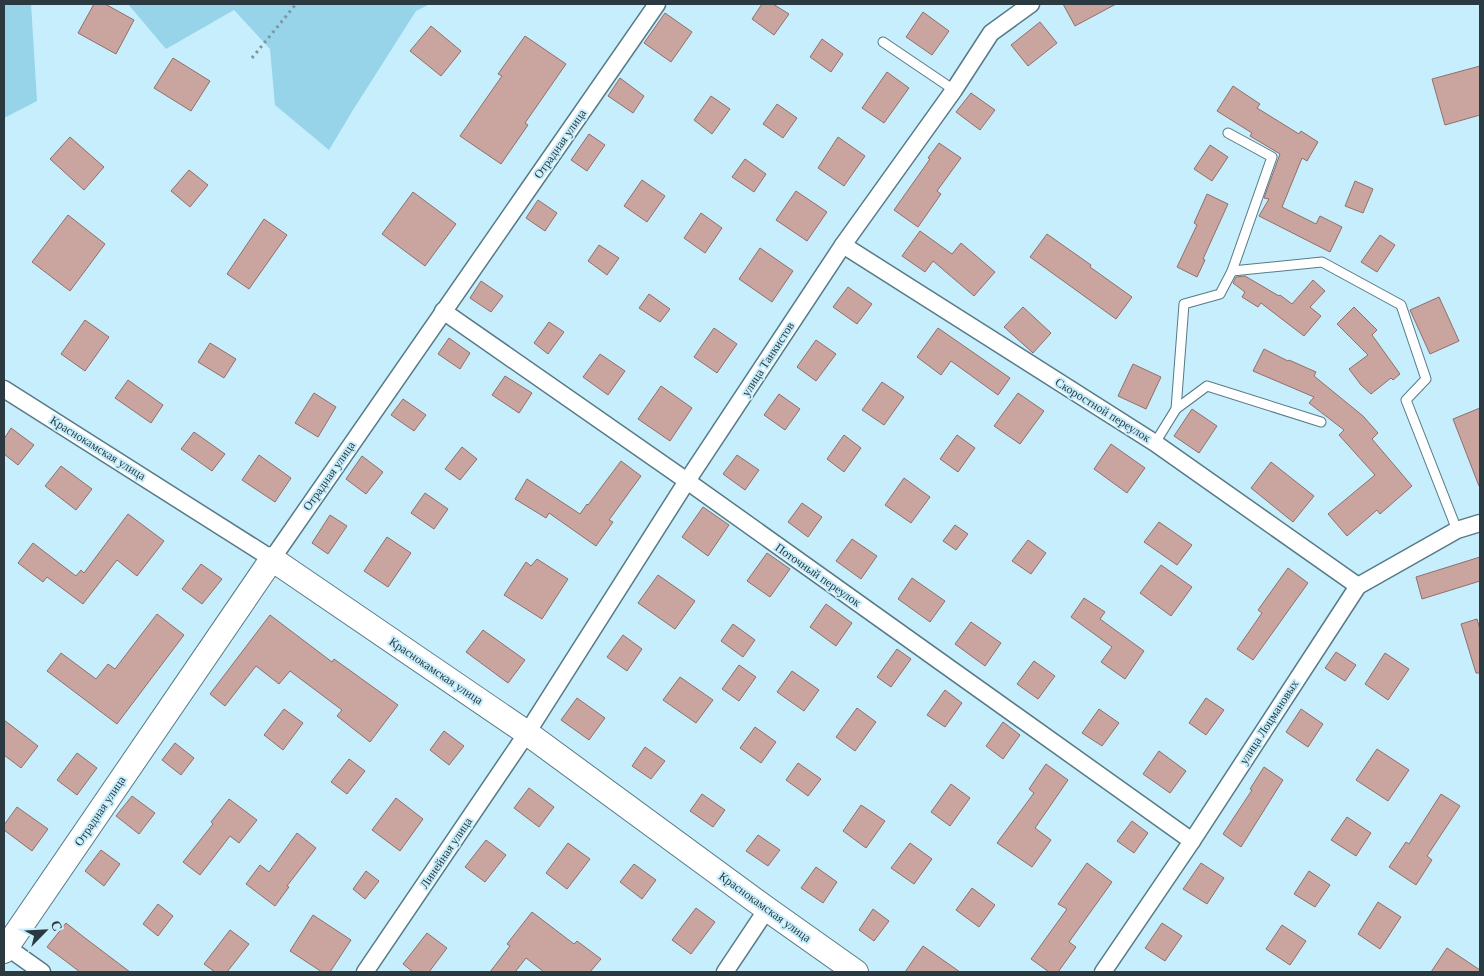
<svg xmlns="http://www.w3.org/2000/svg" width="1484" height="976" viewBox="0 0 1484 976" font-family="Georgia,serif">
  <rect width="100%" height="100%" fill="#c7eefc"/>
  <g fill="#97d3e9">
    <polygon points="4,4 31,4 37,101 4,118"/>
    <polygon points="128,4 430,4 416,11 353,110 329,150 275,105 270,49 234,10 166,49"/>
  </g>
  <g fill="#caa59f" stroke="#916f6a">
    <polygon points="94,4 105,4 134,20 116,54 78,33"/>
    <polygon points="762,4 773,4 789,14 774,35 752,19"/>
    <polygon points="1063,4 1116,4 1075,26"/>
    <polygon points="923,12 949,31 932,55 906,37"/>
    <polygon points="665,13 692,32 671,62 644,43"/>
    <polygon points="1040,22 1057,43 1028,66 1011,45"/>
    <polygon points="431,26 461,51 441,76 410,51"/>
    <polygon points="525,36 566,64 525,123 528,125 501,164 460,136 502,76 498,74"/>
    <polygon points="822,39 843,54 831,72 810,57"/>
    <polygon points="173,58 210,81 191,111 154,88"/>
    <polygon points="1480,66 1480,115 1445,125 1432,79"/>
    <polygon points="887,72 909,88 884,123 862,108"/>
    <polygon points="620,78 644,96 633,113 608,96"/>
    <polygon points="1233,86 1260,104 1257,108 1299,134 1301,131 1318,142 1307,161 1302,158 1282,207 1316,224 1320,216 1342,227 1330,252 1259,216 1269,199 1264,198 1280,154 1250,136 1252,133 1217,111"/>
    <polygon points="971,93 995,110 980,130 956,112"/>
    <polygon points="711,96 730,109 712,134 694,120"/>
    <polygon points="777,104 797,118 783,138 763,124"/>
    <polygon points="589,134 605,145 587,171 571,160"/>
    <polygon points="70,137 104,167 84,190 50,159"/>
    <polygon points="838,137 865,156 844,186 818,168"/>
    <polygon points="939,143 961,158 937,191 941,194 918,227 894,210 930,159 928,158"/>
    <polygon points="1210,145 1228,157 1212,181 1194,169"/>
    <polygon points="745,159 766,174 754,192 732,177"/>
    <polygon points="189,170 208,185 190,207 171,191"/>
    <polygon points="642,180 665,196 647,222 624,206"/>
    <polygon points="1355,181 1373,189 1363,213 1345,206"/>
    <polygon points="796,191 827,212 807,241 776,220"/>
    <polygon points="413,192 456,224 425,266 382,234"/>
    <polygon points="1207,194 1228,204 1203,259 1205,260 1197,277 1177,267 1197,225 1194,223"/>
    <polygon points="538,200 557,213 545,231 526,218"/>
    <polygon points="701,213 722,228 705,253 684,238"/>
    <polygon points="68,215 105,244 70,291 32,262"/>
    <polygon points="264,219 287,235 249,289 227,274"/>
    <polygon points="920,231 952,254 961,243 995,272 974,296 933,261 925,272 902,256"/>
    <polygon points="1047,234 1091,265 1090,267 1132,297 1116,319 1030,257"/>
    <polygon points="1380,235 1395,245 1377,272 1361,262"/>
    <polygon points="599,245 619,258 607,275 588,261"/>
    <polygon points="760,248 793,271 772,302 739,279"/>
    <polygon points="1245,276 1279,296 1280,295 1292,304 1313,280 1325,291 1310,307 1321,316 1304,336 1261,303 1258,307 1242,297 1245,292 1233,283 1236,277"/>
    <polygon points="481,281 503,296 491,312 470,298"/>
    <polygon points="848,287 872,304 857,324 833,307"/>
    <polygon points="649,294 670,309 660,322 639,308"/>
    <polygon points="1439,297 1459,341 1430,354 1410,310"/>
    <polygon points="1023,307 1051,333 1033,353 1004,327"/>
    <polygon points="1354,307 1377,330 1372,335 1400,374 1393,380 1391,378 1371,394 1361,385 1349,369 1368,355 1337,324"/>
    <polygon points="85,320 109,337 85,371 61,354"/>
    <polygon points="549,322 564,332 548,354 534,343"/>
    <polygon points="714,328 737,344 717,373 694,357"/>
    <polygon points="938,328 1010,378 998,395 951,361 941,375 917,357"/>
    <polygon points="449,338 470,353 460,369 438,354"/>
    <polygon points="816,340 836,354 816,381 797,367"/>
    <polygon points="210,343 236,359 224,378 198,362"/>
    <polygon points="1264,349 1288,361 1289,360 1316,372 1314,376 1363,416 1378,433 1372,439 1412,486 1380,514 1377,510 1347,536 1328,514 1375,475 1339,435 1344,430 1309,403 1314,397 1253,371"/>
    <polygon points="600,354 625,371 608,395 583,377"/>
    <polygon points="1133,364 1161,377 1146,409 1118,396"/>
    <polygon points="505,376 532,393 519,413 492,395"/>
    <polygon points="128,380 163,405 151,423 115,398"/>
    <polygon points="882,382 904,397 884,425 862,410"/>
    <polygon points="661,386 692,408 670,441 638,419"/>
    <polygon points="314,393 336,407 318,437 295,423"/>
    <polygon points="1018,393 1044,411 1020,444 994,426"/>
    <polygon points="779,394 800,409 785,430 764,415"/>
    <polygon points="403,399 426,415 414,431 391,415"/>
    <polygon points="1480,408 1480,486 1479,486 1453,419"/>
    <polygon points="1192,409 1217,426 1199,453 1174,436"/>
    <polygon points="11,428 34,445 18,465 4,454 4,439"/>
    <polygon points="194,432 225,454 212,471 181,449"/>
    <polygon points="844,435 861,448 844,472 827,459"/>
    <polygon points="957,435 975,448 958,472 940,459"/>
    <polygon points="1111,444 1145,468 1127,493 1094,469"/>
    <polygon points="462,447 477,459 460,480 445,469"/>
    <polygon points="259,455 291,478 275,502 242,480"/>
    <polygon points="737,455 759,470 745,490 723,474"/>
    <polygon points="362,456 383,472 366,494 346,479"/>
    <polygon points="621,461 641,476 609,520 613,522 596,546 549,513 546,518 515,499 527,479 580,514 587,504 588,505"/>
    <polygon points="1271,462 1314,496 1293,522 1251,488"/>
    <polygon points="61,466 92,489 76,510 45,486"/>
    <polygon points="904,478 930,497 911,523 885,505"/>
    <polygon points="425,493 448,509 434,529 411,513"/>
    <polygon points="802,503 822,517 808,537 788,522"/>
    <polygon points="703,507 729,525 708,556 682,537"/>
    <polygon points="128,514 164,541 137,576 117,560 83,604 47,577 43,582 18,563 33,543 76,576 81,570 84,573"/>
    <polygon points="330,515 347,526 328,554 312,543"/>
    <polygon points="1159,522 1192,545 1177,565 1144,542"/>
    <polygon points="955,525 968,534 956,550 943,541"/>
    <polygon points="387,537 411,553 388,587 364,571"/>
    <polygon points="852,539 877,556 861,579 836,561"/>
    <polygon points="1028,540 1046,553 1031,574 1012,561"/>
    <polygon points="767,553 790,569 770,597 747,581"/>
    <polygon points="1480,557 1480,581 1422,599 1416,577"/>
    <polygon points="537,559 568,579 542,619 504,595 526,562 531,566"/>
    <polygon points="201,564 222,579 202,604 182,589"/>
    <polygon points="1161,565 1192,587 1171,616 1140,593"/>
    <polygon points="1288,568 1308,583 1253,660 1237,649 1262,613 1258,610"/>
    <polygon points="658,575 695,601 675,629 638,603"/>
    <polygon points="912,578 945,601 930,622 898,599"/>
    <polygon points="1084,598 1105,612 1100,619 1144,651 1125,679 1101,662 1112,647 1071,617"/>
    <polygon points="826,604 852,623 836,646 810,627"/>
    <polygon points="157,614 184,635 117,724 47,671 61,653 96,679 108,664 115,669"/>
    <polygon points="270,615 332,662 334,659 398,705 370,742 337,716 342,710 290,671 279,684 256,666 225,706 210,694"/>
    <polygon points="1477,619 1480,629 1480,673 1476,673 1461,624"/>
    <polygon points="971,622 1001,643 985,666 955,644"/>
    <polygon points="733,624 755,640 743,657 721,641"/>
    <polygon points="483,630 525,660 508,683 466,652"/>
    <polygon points="623,635 642,649 627,671 607,657"/>
    <polygon points="897,649 911,659 891,687 877,677"/>
    <polygon points="1336,652 1356,665 1345,681 1325,668"/>
    <polygon points="1385,653 1409,669 1388,700 1365,684"/>
    <polygon points="1034,661 1055,676 1038,699 1017,684"/>
    <polygon points="739,665 756,677 739,701 722,689"/>
    <polygon points="792,671 819,690 804,711 777,692"/>
    <polygon points="680,677 713,700 696,723 663,700"/>
    <polygon points="945,690 962,703 945,727 927,715"/>
    <polygon points="577,698 605,718 589,740 561,720"/>
    <polygon points="1206,698 1224,710 1206,735 1189,723"/>
    <polygon points="857,708 876,722 855,751 836,737"/>
    <polygon points="284,709 303,723 283,750 264,735"/>
    <polygon points="1099,709 1119,723 1102,746 1082,733"/>
    <polygon points="1301,709 1323,724 1308,747 1286,732"/>
    <polygon points="4,720 38,746 21,768 4,755"/>
    <polygon points="1003,722 1020,735 1003,759 986,746"/>
    <polygon points="755,727 776,742 761,763 740,748"/>
    <polygon points="444,731 464,746 449,765 430,750"/>
    <polygon points="175,743 194,758 181,775 162,760"/>
    <polygon points="645,747 665,761 651,779 632,766"/>
    <polygon points="1377,749 1409,770 1388,801 1356,780"/>
    <polygon points="1159,751 1186,771 1170,793 1143,774"/>
    <polygon points="77,753 97,768 77,795 57,780"/>
    <polygon points="349,759 365,771 347,794 331,782"/>
    <polygon points="798,763 821,779 808,796 786,780"/>
    <polygon points="1046,764 1068,780 1035,828 1051,840 1032,867 997,843 1034,793 1029,789"/>
    <polygon points="1264,767 1283,780 1241,847 1223,834 1252,790 1250,789"/>
    <polygon points="951,784 970,798 950,826 931,812"/>
    <polygon points="529,788 554,807 539,827 514,808"/>
    <polygon points="702,794 725,810 713,827 690,811"/>
    <polygon points="1441,794 1460,806 1427,856 1432,860 1416,885 1389,867 1406,842 1409,844"/>
    <polygon points="132,796 155,813 139,834 116,816"/>
    <polygon points="396,798 423,819 400,851 372,830"/>
    <polygon points="229,799 257,820 239,843 230,836 200,875 183,862 213,824 211,822"/>
    <polygon points="861,805 885,821 866,848 843,831"/>
    <polygon points="17,807 48,829 32,851 4,830 4,825"/>
    <polygon points="1347,817 1371,833 1356,856 1331,840"/>
    <polygon points="1132,821 1148,833 1134,853 1117,841"/>
    <polygon points="297,833 316,848 287,886 289,887 275,906 246,884 260,865 269,872"/>
    <polygon points="758,835 780,850 768,866 746,851"/>
    <polygon points="486,840 506,855 485,882 465,867"/>
    <polygon points="568,843 590,859 567,889 546,873"/>
    <polygon points="910,843 932,859 914,884 891,868"/>
    <polygon points="101,850 120,864 104,886 85,871"/>
    <polygon points="1087,863 1112,882 1069,942 1076,947 1058,972 1049,972 1031,959 1067,909 1058,904"/>
    <polygon points="1201,863 1224,878 1207,904 1183,889"/>
    <polygon points="634,864 656,880 642,899 620,882"/>
    <polygon points="816,867 837,882 823,903 801,888"/>
    <polygon points="366,871 379,881 365,899 353,889"/>
    <polygon points="1309,871 1330,885 1315,907 1294,894"/>
    <polygon points="972,888 995,905 979,927 956,910"/>
    <polygon points="1378,902 1401,917 1380,949 1358,934"/>
    <polygon points="158,904 173,916 158,936 143,924"/>
    <polygon points="696,908 715,922 691,954 672,940"/>
    <polygon points="873,909 889,921 874,941 859,930"/>
    <polygon points="532,912 574,944 577,941 601,959 590,972 544,972 526,958 515,972 490,972 510,946 507,944"/>
    <polygon points="313,915 351,940 330,972 322,972 290,951"/>
    <polygon points="66,923 85,938 130,972 80,972 47,947"/>
    <polygon points="1162,923 1182,936 1165,961 1145,948"/>
    <polygon points="1282,925 1306,941 1290,965 1266,949"/>
    <polygon points="230,930 249,944 227,972 215,972 204,964"/>
    <polygon points="427,933 447,948 429,972 413,972 403,964"/>
    <polygon points="923,946 960,972 905,972"/>
    <polygon points="1447,948 1480,970 1480,972 1431,972"/>
  </g>
  <g fill="none" stroke-linecap="round" stroke-linejoin="round">
    <g stroke="#577a87" stroke-width="11">
      <g id="lane">
        <polyline points="883,42 954,90"/>
        <polyline points="1232,271 1322,262 1401,305 1426,379 1406,400 1457,530"/>
        <polyline points="1176,409 1184,304 1220,294 1232,271 1272,157 1228,133"/>
        <polyline points="1155,443 1176,409 1207,386 1321,422"/>
      </g>
    </g>
    <g stroke="#577a87" stroke-width="19">
      <g id="street">
        <polyline points="843,245 1155,443 1358,586"/>
        <polyline points="443,311 687,481 1192,841"/>
        <polyline points="4,389 272,559 657,4"/>
        <polyline points="4,945 42,972"/>
        <polyline points="365,972 527,733 687,481 843,245 954,90 991,33 1031,4"/>
        <polyline points="725,972 767,909"/>
        <polyline points="1103,972 1192,841 1358,586 1457,530 1480,523"/>
      </g>
    </g>
    <g stroke="#577a87" stroke-width="26">
      <polyline id="secondary" points="4,951 272,559 527,733 767,909 856,972"/>
    </g>
    <polyline stroke="#7b96a0" stroke-width="3" stroke-dasharray="2.5 4" stroke-linecap="butt" points="252,58 296,4"/>
    <use href="#lane" stroke="#fff" stroke-width="9"/>
    <use href="#street" stroke="#fff" stroke-width="16"/>
    <use href="#secondary" stroke="#fff" stroke-width="24"/>
  </g>
  <g text-anchor="middle" dominant-baseline="central" stroke-width="4" stroke-linejoin="round" paint-order="stroke">
    <g font-size="12" fill="#2b3a40" stroke="#c7eefc">
      <text transform="translate(560 144) rotate(-55)">Отрадная улица</text>
      <text transform="translate(768 359) rotate(-57)">улица Танкистов</text>
      <text transform="translate(1103 410) rotate(32)">Скоростной переулок</text>
      <text transform="translate(98 448) rotate(32)">Краснокамская улица</text>
      <text transform="translate(329 476) rotate(-55)">Отрадная улица</text>
      <text transform="translate(818 575) rotate(35)">Поточный переулок</text>
      <text transform="translate(436 671) rotate(34)">Краснокамская улица</text>
      <text transform="translate(1269 722) rotate(-57)">улица Лоцмановых</text>
      <text transform="translate(100 811) rotate(-56)">Отрадная улица</text>
      <text transform="translate(446 853) rotate(-56)">Линейная улица</text>
      <text transform="translate(765 907) rotate(36)">Краснокамская улица</text>
    </g>
  </g>
  <rect width="1484" height="976" fill="none" stroke="#2b3a40" stroke-width="10"/>
  <g transform="translate(45 931) rotate(66)" stroke="#c7eefc" stroke-width="4" paint-order="stroke">
  <path d="M0-4L9 19L0 12L-9 19Z" fill="#2b3a40"/>
  <text y="-8" font-size="14" font-weight="bold" text-anchor="middle" fill="#2b3a40">С</text>
  </g>
</svg>
